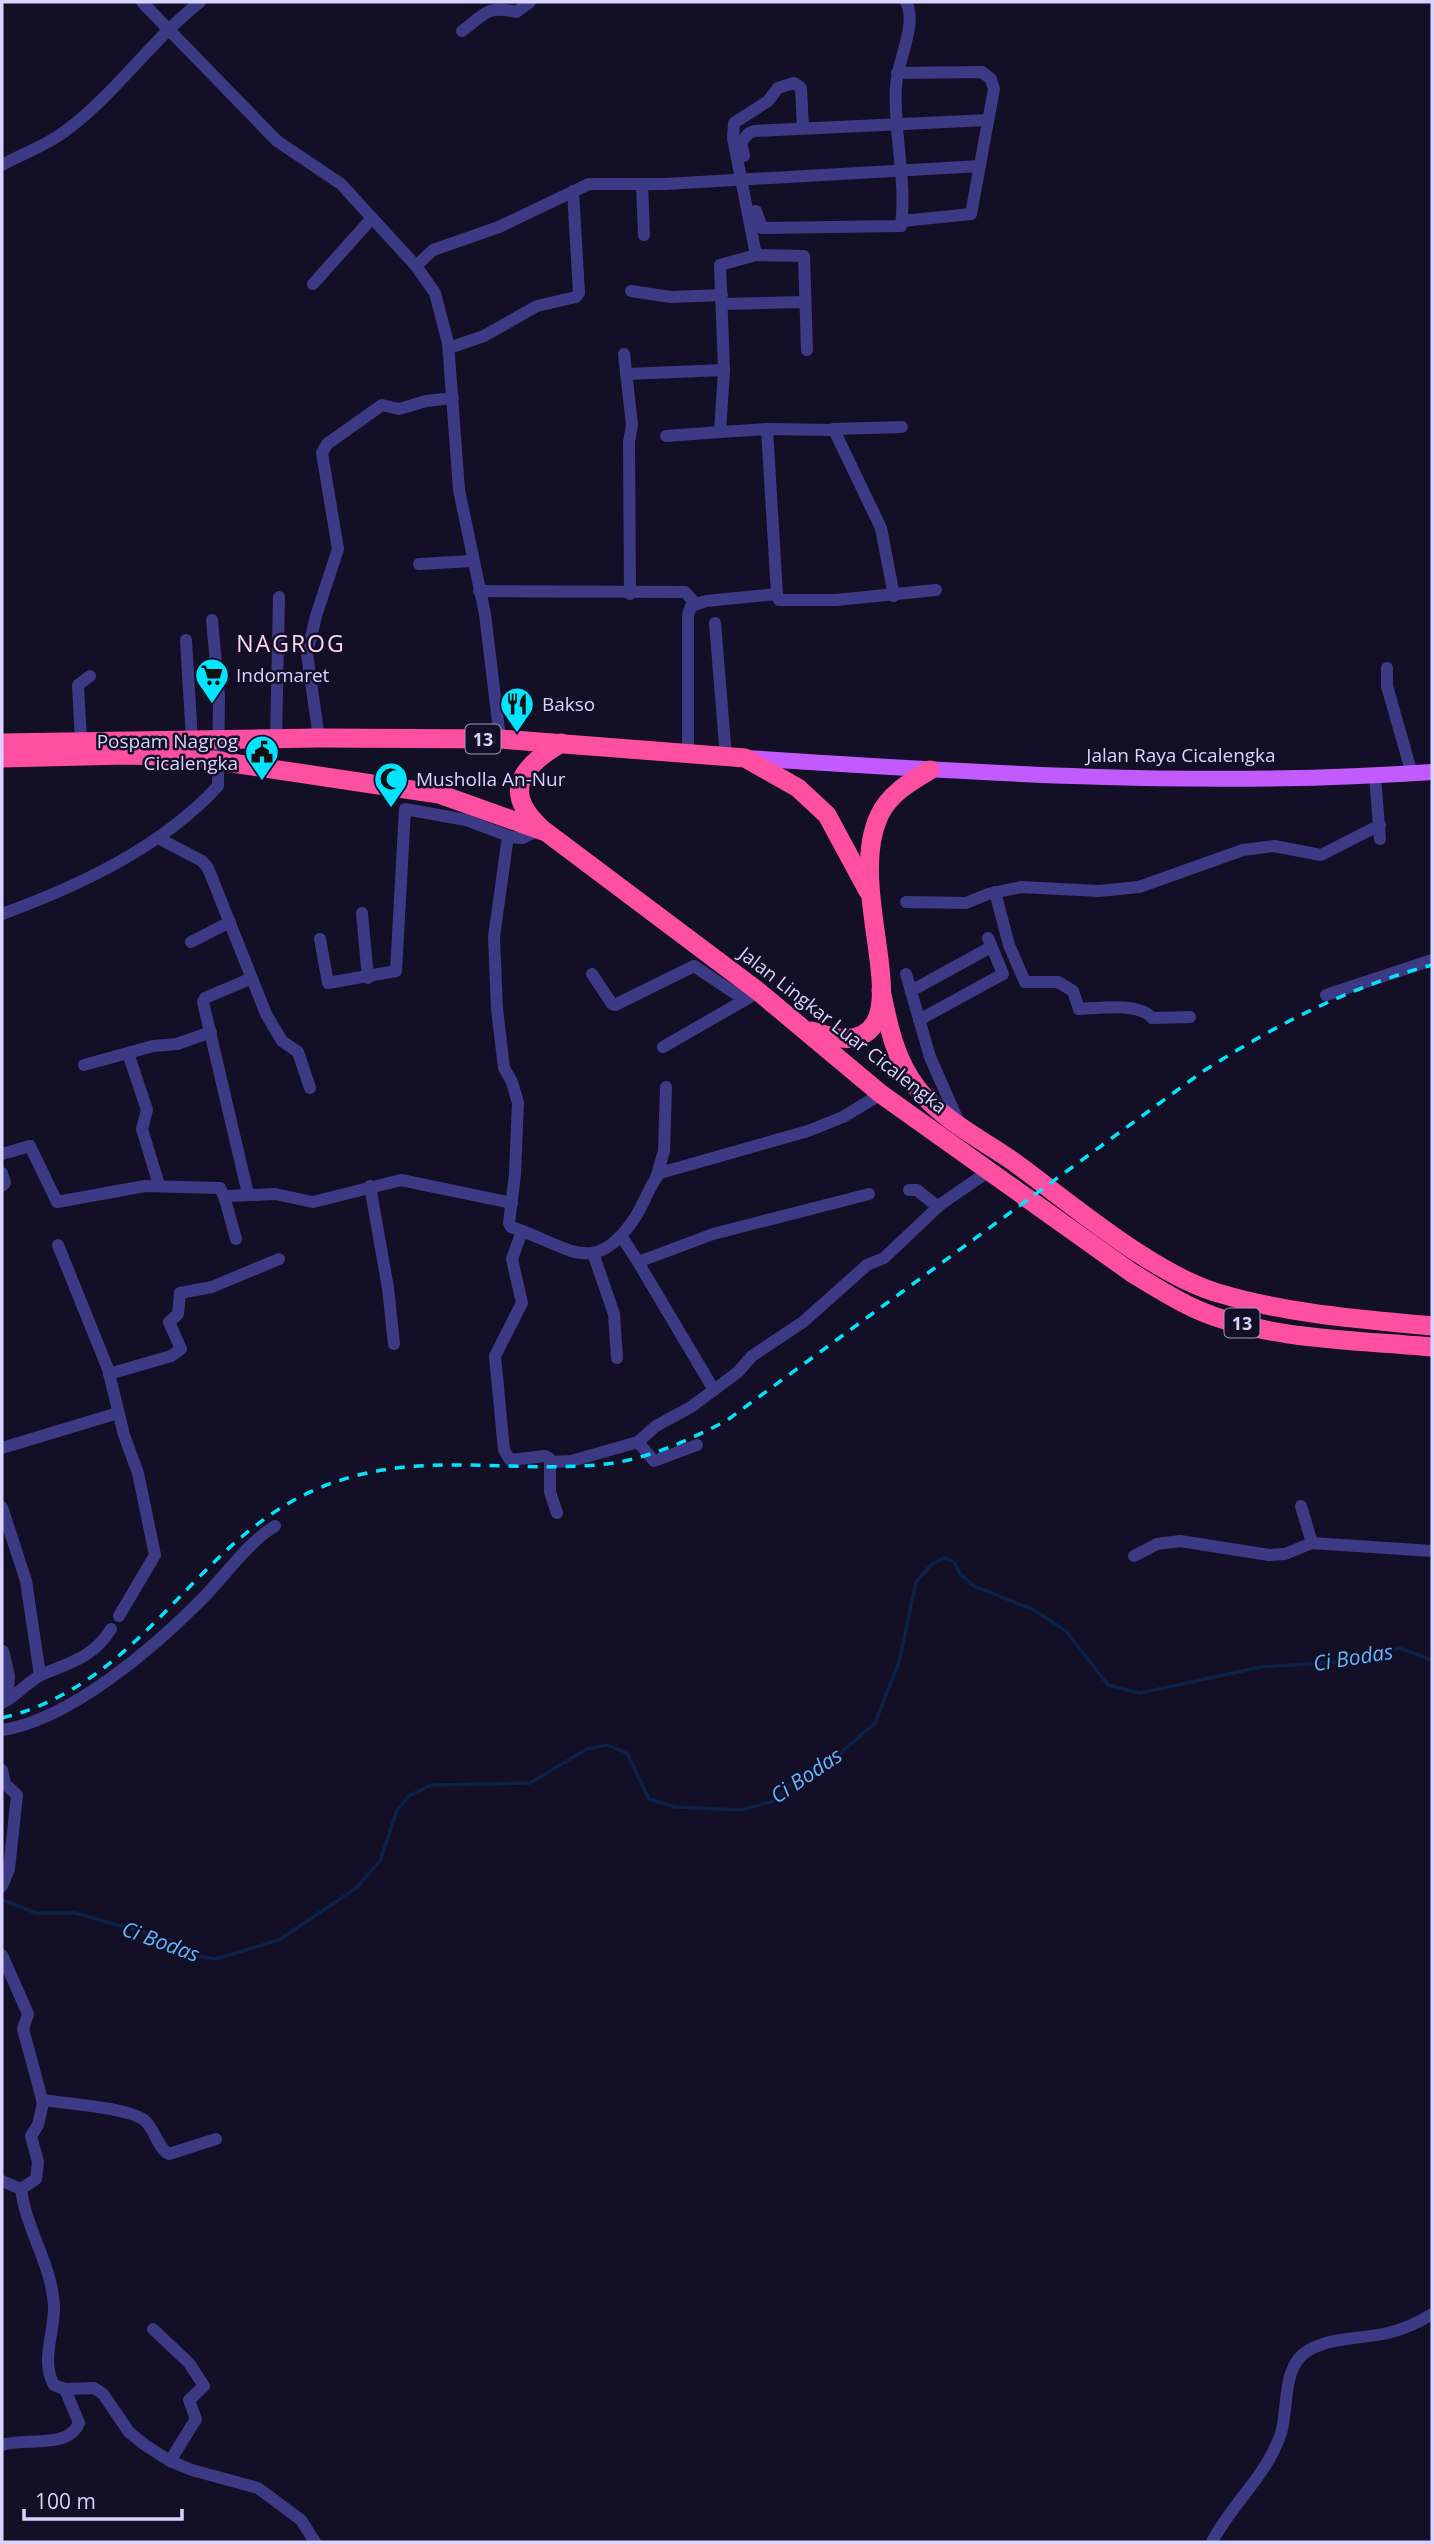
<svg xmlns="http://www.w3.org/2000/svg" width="1434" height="2544" viewBox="0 0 1434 2544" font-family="'Open Sans',sans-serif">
  <rect width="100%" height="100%" fill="#130f26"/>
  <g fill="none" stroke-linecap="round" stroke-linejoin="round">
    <polyline stroke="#0c2248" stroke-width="3.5" points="2,1900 36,1913 75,1913 171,1940 197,1956 216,1959 279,1940 356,1888 380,1861 397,1810 409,1796 431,1785 530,1783 587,1749 607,1745 627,1753 649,1799 675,1807 741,1810 774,1801 804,1772 834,1759 875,1723 899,1662 916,1582 932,1564 944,1558 954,1562 960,1574 974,1586 1034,1610 1066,1631 1108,1685 1140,1693 1261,1667 1350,1661 1399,1648 1432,1660"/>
    <g stroke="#3d3a85" stroke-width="12">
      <polyline points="142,2 277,141 341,184 416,266 435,293 448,343 459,490 485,614 500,739"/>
      <path d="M462,31C485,14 487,5 516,12L530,2"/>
      <polyline points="897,73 982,72 991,79 994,89 971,214 902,221"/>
      <polyline points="744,156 741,142 749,133 754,131 988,120"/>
      <path d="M2,165C22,154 45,146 64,132C115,95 150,41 200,2"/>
      <polyline points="642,184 644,235"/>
      <path d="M756,211L762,228L901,226C907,179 893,132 896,86C897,61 918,24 906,2"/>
      <polyline points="756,255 804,256 807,350"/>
      <polyline points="416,266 433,250 499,227 589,184 665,184 980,166"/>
      <polyline points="313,284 372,218"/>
      <polyline points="631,291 671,297 722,295"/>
      <polyline points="722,304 804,302"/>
      <polyline points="449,348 484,336 537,306 576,297 579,293 573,191"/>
      <polyline points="624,354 632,425 629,442 630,594"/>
      <polyline points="626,374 724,370"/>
      <polyline points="767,429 834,430 881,528 894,596"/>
      <polyline points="833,429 902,427"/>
      <polyline points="666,436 720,432"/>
      <polyline points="419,564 472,561"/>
      <polyline points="479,591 685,592 694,602"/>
      <polyline points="777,594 779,600 836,600 936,590"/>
      <polyline points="715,623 726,757"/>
      <polyline points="186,640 192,740"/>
      <polyline points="1387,668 1387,686 1412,774"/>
      <polyline points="319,738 307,654 316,616 338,549 322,453 327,444 382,405 399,409 426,401 453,398"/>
      <polyline points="276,740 279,597"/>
      <polyline points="81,741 78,685 90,676"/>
      <polyline points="688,754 688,615 691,606 706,601 777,594 767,429 720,432 724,370 720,265 756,255 733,138 734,123 768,101 778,88 794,83 801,88 803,128"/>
      <polyline points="1375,776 1380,839"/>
      <path d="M508,836L494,937L497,1009L504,1068L512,1082L518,1103L515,1174L509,1223L511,1227C568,1245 594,1281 636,1216C645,1202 650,1184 660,1173L808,1131L843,1117L881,1094"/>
      <polyline points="158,838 202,861 208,868 266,1014 282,1041 298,1052 310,1088"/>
      <path d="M995,892L1009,945L1025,982H1058L1073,991L1079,1009C1099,1008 1139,1002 1152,1018L1190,1017"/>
      <polyline points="906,902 966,903 988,894 1021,887 1099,891 1139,887 1243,850 1274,846 1321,855 1380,825"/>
      <polyline points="362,913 368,978"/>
      <path d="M2,914C79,886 162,847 218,786L219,697L212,620"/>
      <polyline points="320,939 328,983 396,971 405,809 466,820 511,837 522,838 539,830"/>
      <polyline points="191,942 230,922"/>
      <polyline points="592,974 612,1004 615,1005 694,966 745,1000"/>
      <polyline points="906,974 930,1057 959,1123"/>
      <polyline points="911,991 991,947"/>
      <polyline points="1326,995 1432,960"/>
      <polyline points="919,1020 1003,974 988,938"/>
      <polyline points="663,1047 750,997"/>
      <polyline points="128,1053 147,1110 142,1129 159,1185"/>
      <polyline points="84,1065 153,1046 177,1044 211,1032"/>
      <polyline points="2,1154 30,1146 57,1202 145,1186 220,1188 225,1199"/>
      <polyline points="2,1173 5,1183 2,1186"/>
      <polyline points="656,1178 664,1151 666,1087"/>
      <polyline points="370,1186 388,1288 394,1344"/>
      <polyline points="909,1190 917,1190 938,1207"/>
      <polyline points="248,1194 203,1002 205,998 252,978"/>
      <polyline points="522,1231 512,1259 522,1303 495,1356 504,1450 510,1460 545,1456 550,1459 550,1492 557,1513"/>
      <polyline points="622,1237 638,1262 713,1234 869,1194"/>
      <polyline points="236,1239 225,1199 228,1196 275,1194 313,1202 401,1180 512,1203"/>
      <polyline points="58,1245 108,1369 124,1435 138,1473 155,1555 119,1616"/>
      <polyline points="593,1253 614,1314 617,1358"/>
      <polyline points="638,1262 714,1390"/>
      <polyline points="109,1374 171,1356 181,1349 169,1322 178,1314 180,1293 212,1287 279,1259"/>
      <polyline points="638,1442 654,1461 697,1445"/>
      <polyline points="2,1448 118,1413"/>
      <polyline points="551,1462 571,1461 638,1442 656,1426 691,1407 738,1372 752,1356 803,1322 867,1265 884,1258 941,1204 989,1171"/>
      <polyline points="1301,1506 1312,1543"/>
      <polyline points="2,1507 26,1581 40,1675"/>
      <polyline points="1134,1556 1157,1544 1180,1541 1269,1555 1285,1554 1312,1543 1432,1551"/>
      <polyline points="3,1651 9,1676 7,1700"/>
      <path d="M2,1703C17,1696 29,1680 43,1674C70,1663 95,1656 111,1629"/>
      <path d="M2,1730C70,1720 155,1647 203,1598C226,1575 246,1544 275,1526"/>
      <polyline points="2,1770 5,1784 17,1795 9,1869 2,1886"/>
      <polyline points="2,1955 28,2014 23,2029 43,2103 38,2125 31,2136 38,2162 36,2179 21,2189 2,2181"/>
      <path d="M42,2100C64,2103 128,2108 144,2120C155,2128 157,2148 169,2154L216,2139"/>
      <path d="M21,2189C26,2229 51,2263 54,2305C55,2333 40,2360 54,2385L65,2389L94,2388L103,2394L129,2432L145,2445L170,2461L192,2470L258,2488L301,2520L315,2542"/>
      <polyline points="153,2329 189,2363 204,2386 189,2400 196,2419 170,2461"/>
      <path d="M2,2445C24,2437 68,2450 79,2423L65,2389"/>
      <path d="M1212,2542C1232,2503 1267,2476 1281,2433C1289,2407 1281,2366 1309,2350C1331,2337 1363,2339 1388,2333C1404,2329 1418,2323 1432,2314"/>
    </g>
    <path stroke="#c25bff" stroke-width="16" d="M747,758C974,773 1205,788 1432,772"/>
    <g stroke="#ff4fa3" stroke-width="19">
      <polyline points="2,743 319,738 500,739 745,758 798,788 827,815 868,891"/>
      <path d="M2,758L127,755L192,757L439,794L546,832L759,992L881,1094L1132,1273C1154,1286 1175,1300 1198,1310C1266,1340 1359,1340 1432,1347"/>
      <path d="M542,829C501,792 521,767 561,743"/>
      <path d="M881,990C888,1024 895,1060 917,1088C942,1120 981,1139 1014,1162C1070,1203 1153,1274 1218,1293C1288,1314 1360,1319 1432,1326"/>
      <path d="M812,1031C833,1038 860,1047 875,1023C898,983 850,879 879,816C889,794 910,782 930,770"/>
    </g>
    <path stroke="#00e5ff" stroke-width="3.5" stroke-dasharray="10 9" stroke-linecap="butt" d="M2,1718C146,1683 194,1540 319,1488C414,1449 499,1473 597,1465C644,1461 685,1442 726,1421L1202,1072C1275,1025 1349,987 1432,965"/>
  </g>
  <defs>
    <g id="supermarket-pin" transform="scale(1.75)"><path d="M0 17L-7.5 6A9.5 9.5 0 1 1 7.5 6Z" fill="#00e5ff" stroke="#130f26"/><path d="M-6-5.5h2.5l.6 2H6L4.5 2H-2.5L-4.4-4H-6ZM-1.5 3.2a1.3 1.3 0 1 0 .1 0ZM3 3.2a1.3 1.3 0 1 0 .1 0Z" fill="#111"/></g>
    <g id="restaurant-pin" transform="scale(1.75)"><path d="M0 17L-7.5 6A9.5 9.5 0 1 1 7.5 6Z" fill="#00e5ff" stroke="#130f26"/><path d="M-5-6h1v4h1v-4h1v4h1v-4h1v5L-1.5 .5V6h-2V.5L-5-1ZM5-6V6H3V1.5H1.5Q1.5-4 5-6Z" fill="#111"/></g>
    <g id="civic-pin" transform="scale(1.75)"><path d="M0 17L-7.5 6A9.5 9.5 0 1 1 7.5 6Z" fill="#00e5ff" stroke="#130f26"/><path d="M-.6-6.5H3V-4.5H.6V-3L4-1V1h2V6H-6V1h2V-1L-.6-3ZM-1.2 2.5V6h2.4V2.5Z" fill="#111"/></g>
    <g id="mosque-pin" transform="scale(1.75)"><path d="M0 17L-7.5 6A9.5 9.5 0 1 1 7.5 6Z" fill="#00e5ff" stroke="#130f26"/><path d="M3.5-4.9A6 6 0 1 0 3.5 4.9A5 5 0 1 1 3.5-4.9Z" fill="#111"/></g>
  </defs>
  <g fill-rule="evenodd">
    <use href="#supermarket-pin" x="212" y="675"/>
    <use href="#restaurant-pin" x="517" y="704"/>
    <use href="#civic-pin" x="262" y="752"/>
    <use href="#mosque-pin" x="391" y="779"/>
  </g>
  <g text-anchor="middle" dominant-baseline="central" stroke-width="5" stroke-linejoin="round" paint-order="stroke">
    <g fill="#130f26" stroke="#9e99be" stroke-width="2">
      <rect x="465.5" y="724.5" width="35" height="29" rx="5"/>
      <rect x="1224.5" y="1308.5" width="35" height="29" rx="5"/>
    </g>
    <g font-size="18" font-weight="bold" fill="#d9d4ff">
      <text x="483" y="739">13</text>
      <text x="1242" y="1323">13</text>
    </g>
    <g font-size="19" fill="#d9d4ff" stroke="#130f26" text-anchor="start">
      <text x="236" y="675">Indomaret</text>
      <text x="542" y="704">Bakso</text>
      <text x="238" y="741" text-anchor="end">Pospam Nagrog<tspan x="238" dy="22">Cicalengka</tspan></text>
      <text x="416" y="779">Musholla An-Nur</text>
    </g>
    <g font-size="19" fill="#d9d4ff" stroke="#130f26">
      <text x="1181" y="755">Jalan Raya Cicalengka</text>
      <text transform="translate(843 1030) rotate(38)">Jalan Lingkar Luar Cicalengka</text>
    </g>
    <g font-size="21" font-style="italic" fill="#62b6ff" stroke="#130f26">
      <text transform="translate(1353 1657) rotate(-9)">Ci Bodas</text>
      <text transform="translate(806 1775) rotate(-34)">Ci Bodas</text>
      <text transform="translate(161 1941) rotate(20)">Ci Bodas</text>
    </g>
    <g font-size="23" letter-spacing="2" fill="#ffd6f0" stroke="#130f26">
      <text x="291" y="643">NAGROG</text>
    </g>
  </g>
  <rect width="1434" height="2544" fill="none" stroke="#d9d4ff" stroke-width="7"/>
  <path d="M24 2509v10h158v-10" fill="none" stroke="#d9d4ff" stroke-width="3.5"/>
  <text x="35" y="2509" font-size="21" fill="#d9d4ff" stroke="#130f26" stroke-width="5" paint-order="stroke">100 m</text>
</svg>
